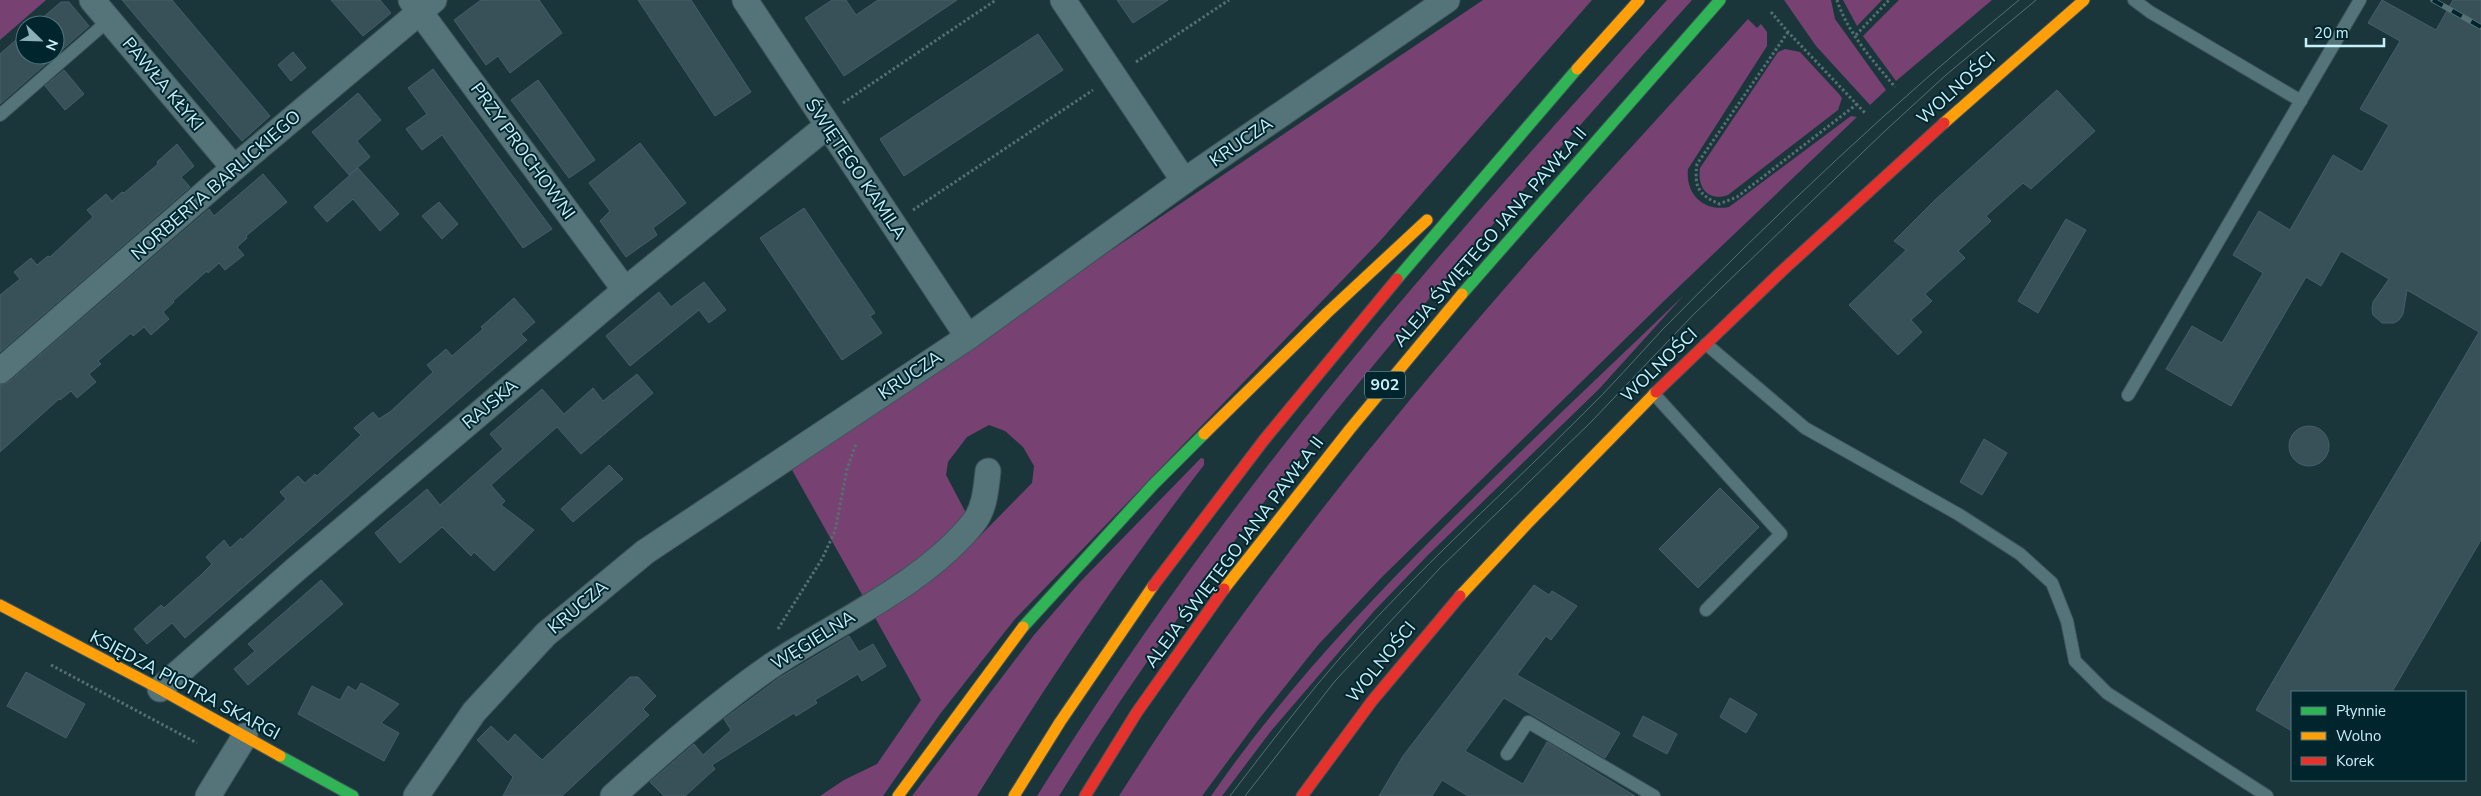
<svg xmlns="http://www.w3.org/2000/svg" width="2481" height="796" viewBox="0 0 2481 796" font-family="'Nunito Sans',sans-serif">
  <rect width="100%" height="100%" fill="#1a363b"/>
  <g fill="#774271">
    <polygon points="0,0 46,0 0,40"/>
    <polygon points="1483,0 1592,0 1380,241 1015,619 940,714 883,796 820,796 844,780 877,764 921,700 873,614 974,542 1032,483 1034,466 1023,447 1005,431 989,425 967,437 948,462 946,475 966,513 946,543 864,598 792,470 1110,251"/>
    <path d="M1667,0H1692C1465,253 1239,506 1059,796H1037C1125,656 1221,522 1325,393C1434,258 1551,129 1667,0Z"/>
    <polygon points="1784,0 1831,0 1835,19 1886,90 1870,105 1816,46"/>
    <polygon points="1843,0 1882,0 1857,26"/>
    <polygon points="1899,0 1992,0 1896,81 1863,36"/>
    <path d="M1748,19L1757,28L1761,24L1767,32V46L1688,169C1685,194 1704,212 1729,207L1851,116L1857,117L1665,300L1381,578L1318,645L1259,719L1202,796H1119C1233,616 1365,449 1505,288C1584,197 1667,109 1748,19Z"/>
    <path d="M1785,49L1800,52L1839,94L1842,98L1838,110L1728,195C1708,202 1697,188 1700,168L1778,52Z"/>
    <path d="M1684,295L1599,389L1429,554L1375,610L1271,731L1222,796H1211C1277,700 1357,614 1439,532C1519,452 1602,374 1684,295Z"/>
    <path d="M1201,458L1204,459V465C1122,571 1048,682 977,796H912L1034,635L1080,582Z"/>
  </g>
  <g fill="#385158" stroke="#445f68">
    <polygon points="122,0 172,0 270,116 242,141"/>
    <polygon points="331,0 380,0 391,13 363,36"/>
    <polygon points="481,0 539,0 562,33 510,73 498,56 486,65 454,20"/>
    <polygon points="638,0 691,0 751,92 715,116"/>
    <polygon points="832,0 846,0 856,15 878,0 957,0 844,76 805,18"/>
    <polygon points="1117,0 1168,0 1133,23"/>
    <polygon points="2382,0 2436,30 2453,0 2481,0 2481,540 2392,692 2292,692 2292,731 2256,710 2479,332 2407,290 2403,314 2399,320 2394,323 2382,323 2373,315 2372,309 2373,302 2389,279 2341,251 2321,286 2306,277 2231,406 2166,369 2192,326 2222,343 2263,273 2233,255 2259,211 2290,230 2333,155 2362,172 2389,125 2360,109 2400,41 2368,23"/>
    <polygon points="61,2 69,2 89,26 0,104 0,54 25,32 25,55 55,55 55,25 34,25"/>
    <polygon points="1038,34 1063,70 904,176 880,139"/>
    <polygon points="293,52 306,68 291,81 278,65"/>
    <polygon points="433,69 552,229 523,248 442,135 422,150 406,129 427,114 408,88"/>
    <polygon points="64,70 84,94 65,110 45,86"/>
    <polygon points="538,80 595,160 569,178 511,100"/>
    <polygon points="2057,90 2095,131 2031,189 2023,183 1986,216 1991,221 1958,251 1965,258 1925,294 1932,301 1911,320 1922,332 1898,355 1849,305 1906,250 1894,241 1936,199"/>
    <polygon points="358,93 381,120 357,141 370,157 349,175 312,132"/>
    <polygon points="640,143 686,203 653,228 657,235 626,257 600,221 610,211 589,183"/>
    <polygon points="177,144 194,166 181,177 190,187 0,352 0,295 20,279 14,272 31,258 37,265 48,256 50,257 93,217 87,210 106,194 112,201 122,192 124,193 158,164 157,162"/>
    <polygon points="358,168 399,214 380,231 353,199 327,222 314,207"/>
    <polygon points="263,174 287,202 246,236 247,238 237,247 244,255 225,270 219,263 208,273 207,271 173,301 174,302 163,312 169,319 151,335 144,327 133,336 131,333 98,361 101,364 89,374 96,382 77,398 71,391 60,400 59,399 0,452 0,385 9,382 209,209 214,216"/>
    <polygon points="439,202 458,224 442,239 422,216"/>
    <polygon points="804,208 875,313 870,316 882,333 842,360 760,238"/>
    <polygon points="2066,219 2086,230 2038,313 2018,301"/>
    <polygon points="704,282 726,310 709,323 699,310 630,366 606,336 659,292 671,307"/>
    <polygon points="514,298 535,322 521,334 527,340 185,638 172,623 147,644 134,629 161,605 164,608 202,574 212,564 206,557 224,540 230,548 241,538 242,540 286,499 280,492 298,476 305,483 315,474 317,476 361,435 354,428 373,412 379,419 391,411 433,372 427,365 446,349 452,356 483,329 481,327"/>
    <polygon points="637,374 653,393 581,454 557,427 491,485 505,501 501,505 534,530 494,571 474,552 471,556 442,527 400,563 375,533 427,489 440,505 503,449 490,434 542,389 564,414 593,388 603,401"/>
    <circle cx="2309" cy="446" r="20"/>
    <polygon points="1984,439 2007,453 1982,495 1960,482"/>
    <polygon points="609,465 623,479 573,522 561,509"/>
    <polygon points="1720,488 1759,527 1698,588 1659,549"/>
    <polygon points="321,580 343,604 248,685 234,669 255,651 248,644"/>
    <polygon points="1534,585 1549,595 1552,591 1577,606 1551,640 1546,636 1517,675 1620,733 1605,758 1504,698 1465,751 1523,784 1547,742 1635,796 1468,796 1442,780 1432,796 1379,796 1403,756"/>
    <polygon points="849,636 859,652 873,644 886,666 862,681 858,674 815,700 817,703 796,716 794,713 712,765 715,769 685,796 664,796 650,782 694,744 703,755 731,730 724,719 779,678"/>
    <polygon points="26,672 85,704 66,738 7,706"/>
    <polygon points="630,677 638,677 656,696 643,709 649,715 562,796 503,796 513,777 477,740 491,726 508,742 515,734 542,760"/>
    <polygon points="361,683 399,704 381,723 399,733 384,761 298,714 312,686 340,700 348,686 356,691"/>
    <polygon points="1730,698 1757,714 1746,733 1720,717"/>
    <polygon points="1643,716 1677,734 1667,754 1633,736"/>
  </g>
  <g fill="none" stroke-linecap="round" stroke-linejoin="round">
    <g stroke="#3d5459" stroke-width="14">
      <g id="lane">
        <polyline points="2134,0 2150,12 2301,101"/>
        <polyline points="0,115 109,20"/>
        <polyline points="1706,344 1805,428 1958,514 2020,554 2052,583 2067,621 2075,661 2107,693 2267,796"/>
        <polyline points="1654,394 1781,534 1706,610"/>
        <polyline points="2128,395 2360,0"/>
        <polyline points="1507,754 1528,722 1654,796"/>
      </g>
    </g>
    <g stroke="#3d5459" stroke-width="27">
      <g id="street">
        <polyline points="92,0 234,168"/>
        <polyline points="411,0 625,290"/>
        <polyline points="745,0 968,337"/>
        <polyline points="1063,0 1184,181"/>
        <polyline points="0,371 234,168 434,0"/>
        <polyline points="160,689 295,570 625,290 827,126"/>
        <polyline points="208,796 245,736"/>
        <polyline points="416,796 474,712 546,634 645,552 968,337 1184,181 1447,0"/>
        <path d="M613,796C664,750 715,705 771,666C836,623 926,583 974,522C985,508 986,488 988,471"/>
      </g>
    </g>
    <g stroke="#3d5459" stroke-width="13">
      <g id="fast">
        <polyline points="1397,279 1577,69"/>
        <polyline points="1462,294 1720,0"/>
        <polyline points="1023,627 1153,485 1204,434"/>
        <polyline points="280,756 353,796"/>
      </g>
    </g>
    <g stroke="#3d5459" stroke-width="13">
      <g id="slow">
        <polyline points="1577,69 1639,0"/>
        <polyline points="1944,123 2084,0"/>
        <polyline points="1204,434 1327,313 1427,220"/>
        <polyline points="1224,589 1350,429 1462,294"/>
        <polyline points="1460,596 1527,524 1656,392"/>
        <polyline points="0,605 160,689 280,756"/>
        <polyline points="898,796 1023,627"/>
        <polyline points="1014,796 1060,722 1153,586"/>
      </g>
    </g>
    <g stroke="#3d5459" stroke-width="13">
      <g id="jam">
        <polyline points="1656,392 1783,270 1944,123"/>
        <polyline points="1153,586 1264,440 1397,279"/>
        <polyline points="1085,796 1137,712 1224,589"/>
        <polyline points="1302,796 1372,701 1460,596"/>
      </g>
    </g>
    <g stroke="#556f74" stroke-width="3" stroke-dasharray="2.5 2.5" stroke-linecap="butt">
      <path d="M1837,0C1847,32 1874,62 1895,87"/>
      <polyline points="1771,12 1788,32 1866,114"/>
      <path d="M1788,32L1697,164C1694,187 1698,194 1719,204L1737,197L1857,104"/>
      <polyline points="1856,35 1889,0"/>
      <polyline points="1136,62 1229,0"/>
      <polyline points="843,103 996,0"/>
      <polyline points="913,210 1093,90"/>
      <polyline points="778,629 822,559 835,531 847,469 856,444"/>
      <polyline points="51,665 197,743"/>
    </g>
    <use href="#lane" stroke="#55747a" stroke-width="12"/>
    <use href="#street" stroke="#55747a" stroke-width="25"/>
    <use href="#fast" stroke="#30b455" stroke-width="11"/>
    <use href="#slow" stroke="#ff9f0a" stroke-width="11"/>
    <use href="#jam" stroke="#e5322d" stroke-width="11"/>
    <g stroke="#567176" stroke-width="1">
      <path d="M1230,796C1278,733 1326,670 1381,613C1445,545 1515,482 1582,415C1610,388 1636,358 1663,329C1776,214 1894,102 2019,0"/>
      <polyline points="1245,796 1335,681 1440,568 1590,423 1693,315 1886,130 1946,75 2036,0"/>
    </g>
    <g stroke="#567176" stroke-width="5.5">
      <polyline id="rail" points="2433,0 2481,27"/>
    </g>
    <use href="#rail" stroke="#00252d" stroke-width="4" stroke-dasharray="11" stroke-linecap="butt"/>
  </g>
  <g text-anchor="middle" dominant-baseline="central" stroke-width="4" stroke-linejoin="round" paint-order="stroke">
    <rect fill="#00252d" stroke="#8bb3bc" stroke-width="1" x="1365" y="371.5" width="40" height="27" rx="4"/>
    <g font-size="16" font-weight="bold" fill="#c6f0fa">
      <text x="1385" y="385">902</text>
    </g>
    <g font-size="18" fill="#c6f0fa" stroke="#00252d">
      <text transform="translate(163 84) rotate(50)">PAWŁA KŁYKI</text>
      <text transform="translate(1956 88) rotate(-42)">WOLNOŚCI</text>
      <text transform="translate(1241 142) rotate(-35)">KRUCZA</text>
      <text transform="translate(523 151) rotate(54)">PRZY PROCHOWNI</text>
      <text transform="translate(856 169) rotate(56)">ŚWIĘTEGO KAMILA</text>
      <text transform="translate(216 185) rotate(-41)">NORBERTA BARLICKIEGO</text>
      <text transform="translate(1490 237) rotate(-49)">ALEJA ŚWIĘTEGO JANA PAWŁA II</text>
      <text transform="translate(1659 365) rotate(-44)">WOLNOŚCI</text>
      <text transform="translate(910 375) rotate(-34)">KRUCZA</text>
      <text transform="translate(490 404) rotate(-40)">RAJSKA</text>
      <text transform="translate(1234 552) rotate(-53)">ALEJA ŚWIĘTEGO JANA PAWŁA II</text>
      <text transform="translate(578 607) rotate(-40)">KRUCZA</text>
      <text transform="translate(813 640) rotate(-32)">WĘGIELNA</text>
      <text transform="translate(1381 662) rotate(-51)">WOLNOŚCI</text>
      <text transform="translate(185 685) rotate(28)">KSIĘDZA PIOTRA SKARGI</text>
    </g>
  </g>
  <rect x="2291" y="691" width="175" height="90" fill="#00252d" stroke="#4f767f"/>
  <rect x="2301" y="707" width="25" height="8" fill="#30b455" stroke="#4f767f"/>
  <text x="2336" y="716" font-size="15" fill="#c6f0fa">Płynnie</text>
  <rect x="2301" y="732" width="25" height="8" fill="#ff9f0a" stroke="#4f767f"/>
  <text x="2336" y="741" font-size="15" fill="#c6f0fa">Wolno</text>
  <rect x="2301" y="757" width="25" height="8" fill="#e5322d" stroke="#4f767f"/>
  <text x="2336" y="766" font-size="15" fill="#c6f0fa">Korek</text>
  <g transform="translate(40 40) rotate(113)"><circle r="24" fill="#00252d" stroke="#4f767f"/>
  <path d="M0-4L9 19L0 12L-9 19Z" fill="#8aafb7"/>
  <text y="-8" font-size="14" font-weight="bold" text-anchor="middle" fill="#c6f0fa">N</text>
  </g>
  <path d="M2306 38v8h78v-8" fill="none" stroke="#c6f0fa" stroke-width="2.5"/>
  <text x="2314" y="38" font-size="15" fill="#c6f0fa" stroke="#00252d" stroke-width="4" paint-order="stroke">20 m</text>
</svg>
